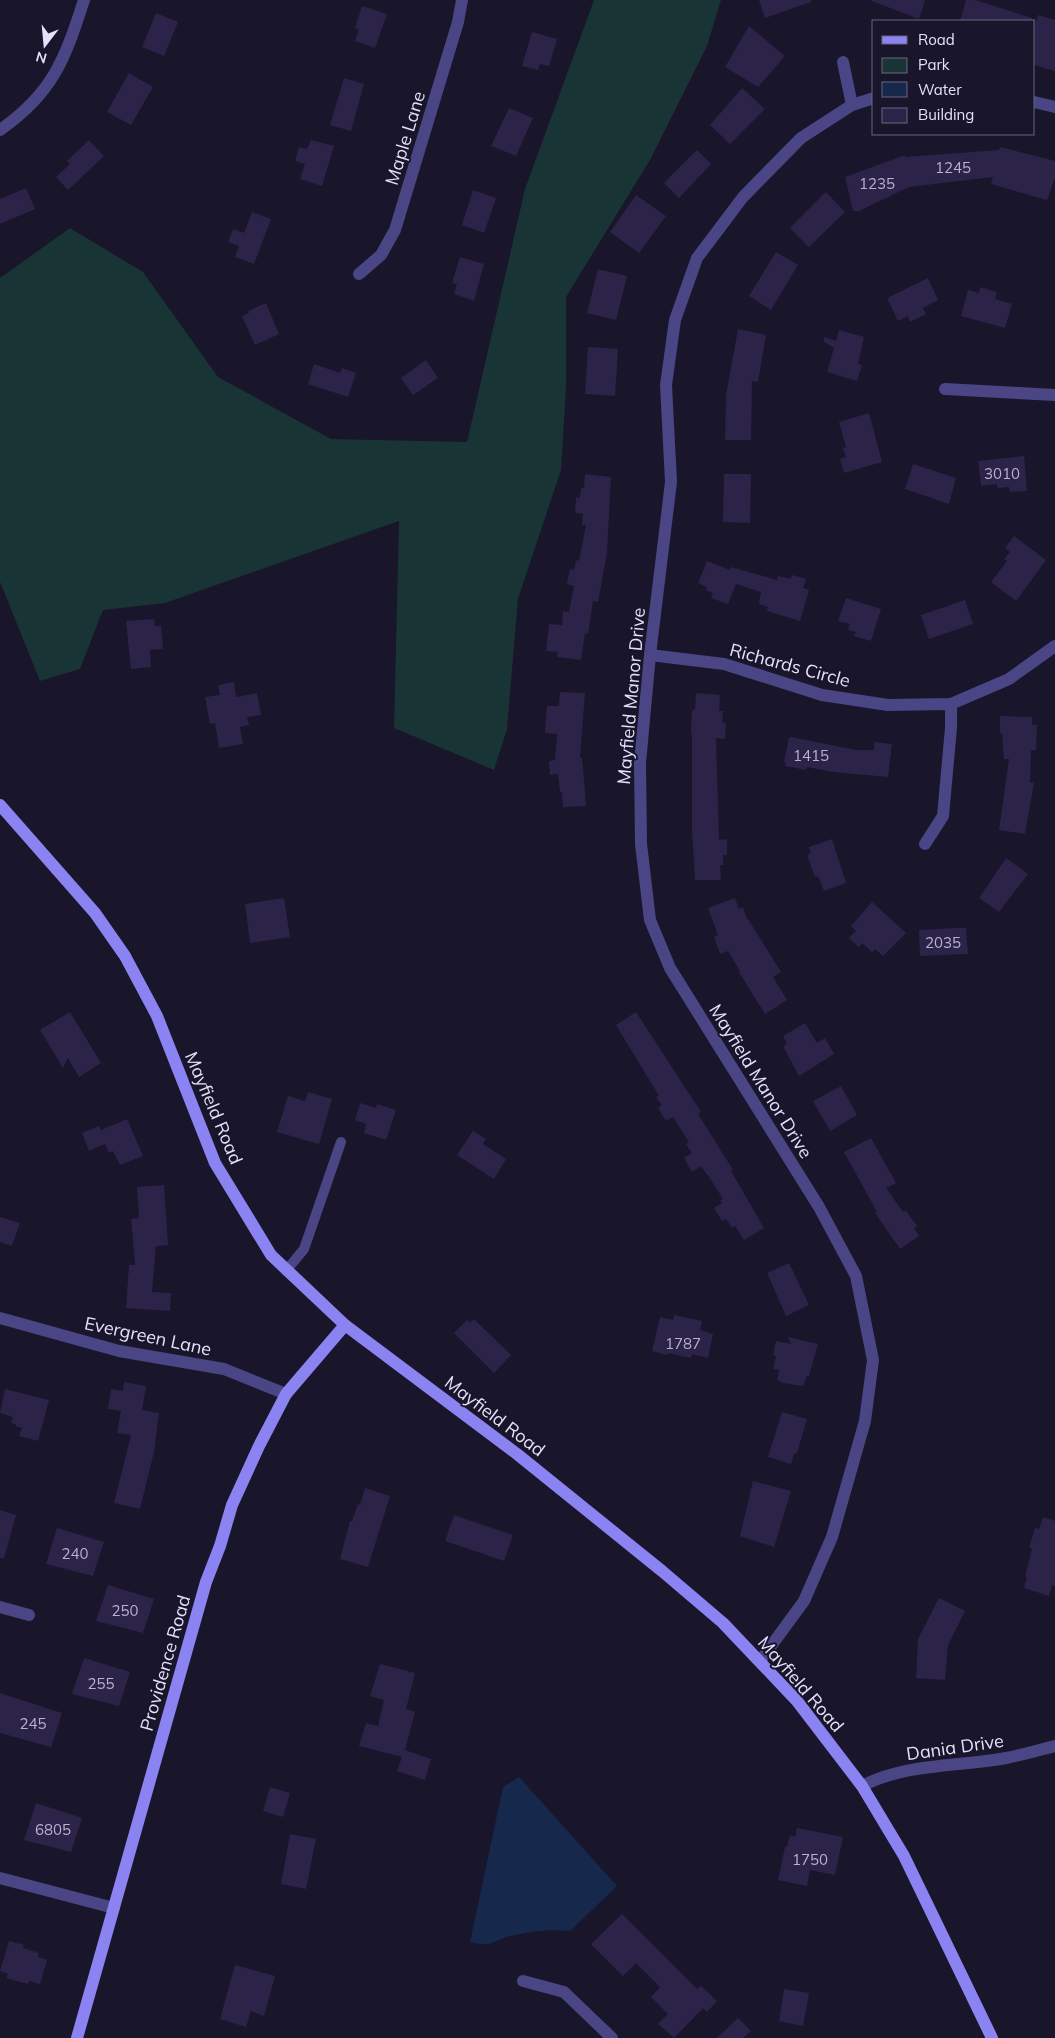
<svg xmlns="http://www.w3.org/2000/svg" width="1055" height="2038" viewBox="0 0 1055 2038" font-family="Mulish,sans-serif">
  <rect width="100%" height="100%" fill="#19152a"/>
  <polygon fill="#183434" points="594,0 721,0 707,46 650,160 566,297 566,388 561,470 518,599 507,729 494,770 394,728 399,521 165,603 103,610 80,669 40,681 0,582 0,278 70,228 143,272 218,377 331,439 467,442 525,189"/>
  <path fill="#16294d" d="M519,1777L617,1886L570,1931C552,1929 532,1931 515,1935C494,1938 494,1949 470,1942L503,1787Z"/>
  <g fill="#2c2349">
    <polygon points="759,0 811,0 811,2 765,18"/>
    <polygon points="872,0 925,0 919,19 872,1"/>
    <polygon points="966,0 975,0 1032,18 1032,21 960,21"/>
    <polygon points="362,6 387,14 375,48 355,41 359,29 355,28"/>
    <polygon points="156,13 178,22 164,56 142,47"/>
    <polygon points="1038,15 1055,20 1055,71 1034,65 1034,19 1037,20"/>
    <polygon points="749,26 785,56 758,87 725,67"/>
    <polygon points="532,32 557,39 549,66 540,64 538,70 522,66"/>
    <polygon points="129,73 153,87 131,125 107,112"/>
    <polygon points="344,78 364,84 351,131 330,125"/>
    <polygon points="742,88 765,109 730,144 710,125"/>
    <polygon points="509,108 533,118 516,156 491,146"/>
    <polygon points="89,140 104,156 68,190 56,177 70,164 67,161"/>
    <polygon points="311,140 334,146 322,186 300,179 305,164 295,161 299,147 307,149"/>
    <polygon points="1000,147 1055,161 1055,178 1047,200 991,184 993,177 909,187 859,211 853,211 845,177 905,155 905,157 999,150"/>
    <polygon points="697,150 711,164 679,198 664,183"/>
    <polygon points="26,188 35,209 0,224 0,199"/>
    <polygon points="473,190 496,198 484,233 462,225"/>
    <polygon points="826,192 845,212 809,247 790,228"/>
    <polygon points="636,195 666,216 639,253 610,232"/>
    <polygon points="252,212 271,219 254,264 235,257 239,246 228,242 233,229 244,233"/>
    <polygon points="776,252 798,265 771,310 749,296"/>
    <polygon points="460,257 484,264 474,301 454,294 457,284 452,283"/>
    <polygon points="598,269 627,276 616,320 587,313"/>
    <polygon points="928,278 938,300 923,308 926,314 910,322 908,316 898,321 887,298"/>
    <polygon points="980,287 997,292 995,299 1012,304 1005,328 961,316 968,290 979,293"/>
    <polygon points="266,303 279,334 255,345 242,316 249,313 248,311"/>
    <polygon points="738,329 766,335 758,382 752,381 751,440 725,440 726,395"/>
    <polygon points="839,330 864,337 858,364 862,365 857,381 827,372 834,348 823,341 825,337 836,341"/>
    <polygon points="588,347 618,349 615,396 585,394"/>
    <polygon points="426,360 438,378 413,395 401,378"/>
    <polygon points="314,364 340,373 342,368 356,373 348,397 308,384"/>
    <polygon points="869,413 882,462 844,473 840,459 846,457 843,448 846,447 839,422"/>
    <polygon points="1024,456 1027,491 1010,492 1009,487 997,488 997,484 981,486 978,461"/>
    <polygon points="913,464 956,478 949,504 905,489"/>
    <polygon points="585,474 611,477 607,553 598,602 593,601 588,634 585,633 581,660 557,657 558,652 546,651 549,624 562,625 563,611 569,612 574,586 567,584 570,569 574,570 576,560 579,561 586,525 582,525 583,514 575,513 576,497 580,498 581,488 584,488"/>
    <polygon points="724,474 751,474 750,523 723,522"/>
    <polygon points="1014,536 1046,560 1016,601 991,582 1007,561 1004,559 1010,552 1005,548"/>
    <polygon points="707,561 730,570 731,567 777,580 778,576 791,579 792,575 806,579 803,588 809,590 800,621 767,611 768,607 759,604 761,592 736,584 728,604 711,598 713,593 706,590 707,587 698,583"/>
    <polygon points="846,598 881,609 871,641 854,636 856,632 848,630 850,624 838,621"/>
    <polygon points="965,600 973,624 929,639 921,615"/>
    <polygon points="154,619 155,626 161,626 163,649 150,650 151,667 131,669 126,621"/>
    <polygon points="234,682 236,697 257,693 261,715 247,717 249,725 240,727 243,744 219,748 215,723 210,724 205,697 220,695 218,685"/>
    <polygon points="560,692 585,693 580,758 582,758 583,768 586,806 563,807 562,792 560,792 558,774 550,775 549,761 555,760 557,734 545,733 547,706 559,706"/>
    <polygon points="696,693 720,695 719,711 723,711 722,722 726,723 725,739 716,738 719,840 727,839 727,855 723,855 723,865 720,865 721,880 695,880 692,830 692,739 691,729 692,711 695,709"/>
    <polygon points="1000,716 1032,717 1032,725 1037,725 1036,750 1031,750 1030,783 1034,783 1025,834 999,830 1009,759 1004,759 1002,733 1000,733"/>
    <polygon points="791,737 856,750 874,750 874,742 892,744 888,777 833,772 807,767 806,770 785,766 786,762 784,762 789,738"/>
    <polygon points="832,839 846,883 824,891 818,876 815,877 807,855 811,853 809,847"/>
    <polygon points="1006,858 1028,874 999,912 979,898"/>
    <polygon points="284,898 290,937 250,943 245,904"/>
    <polygon points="735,898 739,909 743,907 747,919 748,919 781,972 773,977 787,1000 765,1014 739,972 740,971 728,951 720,954 714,937 718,935 708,908"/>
    <polygon points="872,902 906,933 883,956 875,949 872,952 862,943 859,947 849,938 856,931 851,926"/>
    <polygon points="955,928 966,928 968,954 920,956 919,930"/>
    <polygon points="70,1012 101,1063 79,1077 68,1058 63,1068 40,1030"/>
    <polygon points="636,1012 701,1112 698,1114 733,1170 731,1171 764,1228 744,1240 735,1226 732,1228 726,1219 722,1221 714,1208 722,1203 720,1200 723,1199 708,1175 707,1175 701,1166 692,1172 684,1158 692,1153 686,1144 689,1142 673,1117 666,1121 658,1108 662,1105 656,1097 659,1096 616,1025"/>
    <polygon points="805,1023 817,1043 825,1038 834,1054 799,1076 783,1046 787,1044 783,1036"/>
    <polygon points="841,1086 857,1115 830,1131 813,1101"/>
    <polygon points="308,1092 332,1099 319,1144 277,1132 288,1096 305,1101"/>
    <polygon points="360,1103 376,1108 377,1104 396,1110 386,1140 364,1133 366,1124 355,1120"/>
    <polygon points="127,1119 143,1156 120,1165 113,1151 109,1153 105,1144 89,1151 82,1133 99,1126 101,1130"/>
    <polygon points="473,1131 486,1139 483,1144 506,1159 494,1179 457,1155"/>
    <polygon points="871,1138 896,1183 886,1188 903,1212 906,1211 917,1226 914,1228 919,1236 900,1249 875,1213 877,1212 844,1152"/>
    <polygon points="164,1185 168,1245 156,1246 152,1292 171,1293 170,1311 126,1308 129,1265 135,1265 131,1219 139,1218 137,1187"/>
    <polygon points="0,1217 20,1223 12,1246 0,1242"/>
    <polygon points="789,1263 809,1305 786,1316 767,1273"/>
    <polygon points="674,1315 702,1321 700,1330 713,1334 708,1358 692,1354 691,1358 668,1353 667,1355 652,1351 660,1317 673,1320"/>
    <polygon points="474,1319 511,1355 494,1373 454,1333 467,1320 470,1323"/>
    <polygon points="788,1337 818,1344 809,1376 807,1376 803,1386 783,1383 777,1380 779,1370 773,1369 776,1356 773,1355 776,1341 791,1344"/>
    <polygon points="124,1382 146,1386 142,1410 159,1413 154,1452 140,1509 114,1503 131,1435 117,1433 121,1411 108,1409 111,1389 123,1391"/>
    <polygon points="5,1389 49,1400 38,1441 19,1436 22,1428 15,1426 16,1424 11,1423 13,1417 0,1413"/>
    <polygon points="782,1412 807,1419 797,1453 794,1454 791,1464 768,1457"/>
    <polygon points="753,1481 791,1491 774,1547 740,1536"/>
    <polygon points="365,1488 390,1496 368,1567 340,1559 350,1521 352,1521 358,1504 360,1505"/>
    <polygon points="0,1510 16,1515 4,1558 0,1558"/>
    <polygon points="454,1515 513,1535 504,1561 445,1541"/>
    <polygon points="1043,1517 1055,1521 1055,1586 1052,1585 1049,1596 1024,1588 1027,1577 1025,1577 1032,1549 1029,1548 1035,1528 1039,1529"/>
    <polygon points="57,1528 104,1542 93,1576 46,1564"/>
    <polygon points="108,1585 154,1599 143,1633 96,1621"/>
    <polygon points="939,1598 965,1611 948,1645 945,1680 916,1678 918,1639"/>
    <polygon points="84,1658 130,1672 119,1706 72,1694"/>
    <polygon points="380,1664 415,1673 406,1709 415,1712 405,1750 431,1759 425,1780 397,1771 402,1757 359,1746 366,1723 378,1726 384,1700 370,1696"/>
    <polygon points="0,1693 62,1713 51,1747 0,1733"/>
    <polygon points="270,1787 290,1793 283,1817 263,1811"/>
    <polygon points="36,1803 82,1818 71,1852 24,1840"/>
    <polygon points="797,1828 843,1837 835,1875 810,1870 807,1886 778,1880 785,1847 787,1847 790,1835 795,1837"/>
    <polygon points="290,1834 316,1839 306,1889 281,1884"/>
    <polygon points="622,1914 697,1989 701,1986 717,2001 707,2012 703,2008 674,2038 658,2024 668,2014 651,1997 660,1987 636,1963 623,1976 591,1944"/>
    <polygon points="9,1941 24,1945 23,1948 39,1953 38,1957 47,1960 40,1984 29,1981 28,1984 6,1978 8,1974 0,1971"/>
    <polygon points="235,1965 275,1976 264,2016 251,2011 246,2027 220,2019"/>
    <polygon points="784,1989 809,1993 803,2026 779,2021"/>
    <polygon points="738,2018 751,2031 743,2038 717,2038"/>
  </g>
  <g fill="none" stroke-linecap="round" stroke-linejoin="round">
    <polyline stroke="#4a4584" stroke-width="10" points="286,1271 304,1249 341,1142"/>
    <g stroke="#4a4584" stroke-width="12">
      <polyline points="843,62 852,105"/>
      <polyline points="1034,102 1055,107"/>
      <path d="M0,130C53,93 65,59 84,0"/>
      <polyline points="359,274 381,255 395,230 458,22 462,0"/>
      <polyline points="945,389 1055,395"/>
      <polyline points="650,655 724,664 822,695 888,705 951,704 1009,679 1055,646"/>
      <polyline points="925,844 943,816 951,728 951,704"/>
      <polyline points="0,1318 119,1351 224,1369 286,1394"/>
      <polyline points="0,1607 29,1615"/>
      <polyline points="760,1661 804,1601 832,1537 865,1421 873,1360 856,1276 819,1207 670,968 650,920 641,844 640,763 650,655 671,482 666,385 675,320 697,258 743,197 801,138 852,105 874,98"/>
      <path d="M862,1786C906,1763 958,1767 1006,1758C1022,1755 1039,1750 1055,1746"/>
      <polyline points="0,1878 114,1908"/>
      <polyline points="523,1981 564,1992 612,2038"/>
    </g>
    <g stroke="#8a83f1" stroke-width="12">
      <polyline points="0,805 95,913 125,956 157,1016 215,1163 271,1255 345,1325 517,1454 662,1571 723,1623 797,1701 862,1786 904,1856 992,2038"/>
      <polyline points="77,2038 206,1582 220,1546 232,1505 259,1446 286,1394 345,1325"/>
    </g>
  </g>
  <g text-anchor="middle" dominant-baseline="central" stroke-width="4" stroke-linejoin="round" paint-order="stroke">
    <g font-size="15" fill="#b7b2cf">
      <text x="953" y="167">1245</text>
      <text x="877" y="183">1235</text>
      <text x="1002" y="473">3010</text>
      <text x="811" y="755">1415</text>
      <text x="943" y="942">2035</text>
      <text x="683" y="1343">1787</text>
      <text x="75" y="1553">240</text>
      <text x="125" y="1610">250</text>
      <text x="101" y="1683">255</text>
      <text x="33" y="1723">245</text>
      <text x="53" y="1829">6805</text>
      <text x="810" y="1859">1750</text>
    </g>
    <g font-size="18" fill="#e5e1fc" stroke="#19152a">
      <text transform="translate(405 138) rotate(-73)">Maple Lane</text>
      <text transform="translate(790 665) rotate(15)">Richards Circle</text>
      <text transform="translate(631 696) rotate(-85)">Mayfield Manor Drive</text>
      <text transform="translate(761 1081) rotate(58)">Mayfield Manor Drive</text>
      <text transform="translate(214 1108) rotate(67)">Mayfield Road</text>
      <text transform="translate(148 1336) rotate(12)">Evergreen Lane</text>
      <text transform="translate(495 1416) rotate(37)">Mayfield Road</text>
      <text transform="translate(165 1663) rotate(-74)">Providence Road</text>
      <text transform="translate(801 1684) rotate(49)">Mayfield Road</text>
      <text transform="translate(955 1747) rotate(-8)">Dania Drive</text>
    </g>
  </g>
  <rect x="872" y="20" width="162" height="115" fill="#19152a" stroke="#6b677e"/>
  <rect x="882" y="36" width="25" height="8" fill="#8a83f1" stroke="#6b677e"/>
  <text x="918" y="45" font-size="15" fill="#e5e1fc">Road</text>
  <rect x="882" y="58" width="25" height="15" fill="#183434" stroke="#6b677e"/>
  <text x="918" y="70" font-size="15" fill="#e5e1fc">Park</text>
  <rect x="882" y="82" width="25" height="15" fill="#16294d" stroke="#6b677e"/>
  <text x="918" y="95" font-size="15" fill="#e5e1fc">Water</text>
  <rect x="882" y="108" width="25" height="15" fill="#2c2349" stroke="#6b677e"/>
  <text x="918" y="120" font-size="15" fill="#e5e1fc">Building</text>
  <g transform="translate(45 45) rotate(196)" stroke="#19152a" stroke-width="4" paint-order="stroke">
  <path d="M0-4L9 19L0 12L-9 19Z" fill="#e5e1fc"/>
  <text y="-8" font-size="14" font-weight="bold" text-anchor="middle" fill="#e5e1fc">N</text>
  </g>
</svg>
